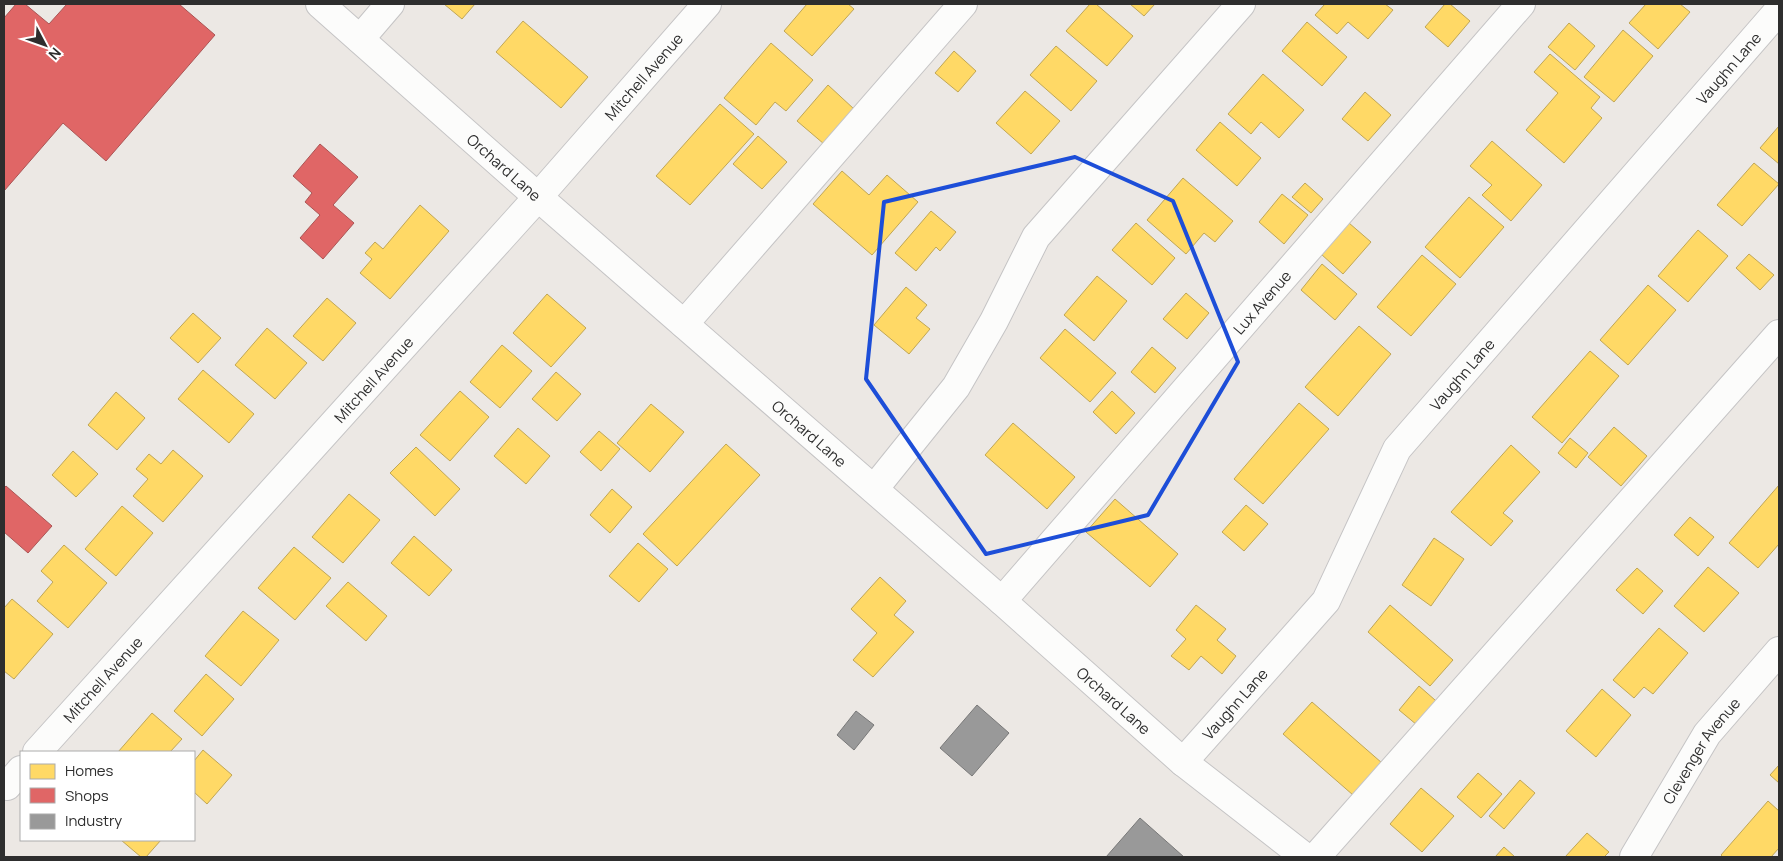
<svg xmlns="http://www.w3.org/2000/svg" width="1783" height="861" viewBox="0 0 1783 861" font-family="Manrope,sans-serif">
  <rect width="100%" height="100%" fill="#ece8e4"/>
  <g fill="#ffd966" stroke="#c0a655">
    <polygon points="444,4 475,4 462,19"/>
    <polygon points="807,4 848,4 854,9 812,56 784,31"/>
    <polygon points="1090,4 1096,4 1133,36 1107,66 1066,31"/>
    <polygon points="1130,4 1155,4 1144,16"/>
    <polygon points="1325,4 1385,4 1393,10 1368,39 1348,22 1337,34 1315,15"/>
    <polygon points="1445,4 1450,4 1470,21 1448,47 1425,27"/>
    <polygon points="1646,4 1680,4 1690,12 1658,49 1629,23"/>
    <polygon points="523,21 588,77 561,108 496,52"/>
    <polygon points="1307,22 1347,57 1322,86 1282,51"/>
    <polygon points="1569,23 1595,46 1575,70 1548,47"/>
    <polygon points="1623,30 1653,56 1614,102 1584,77"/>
    <polygon points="771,43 813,80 786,111 775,102 756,125 724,98"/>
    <polygon points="1056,46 1097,81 1071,111 1030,75"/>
    <polygon points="954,51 976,71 958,92 935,73"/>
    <polygon points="1550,54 1600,97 1591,108 1602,118 1564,163 1526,130 1558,93 1534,72"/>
    <polygon points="1263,74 1304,110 1279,138 1261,122 1251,134 1228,114"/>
    <polygon points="828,85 854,109 824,144 797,121"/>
    <polygon points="1025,91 1060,121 1031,154 996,123"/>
    <polygon points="1365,92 1391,115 1368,141 1342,119"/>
    <polygon points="720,104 754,134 690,205 656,176"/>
    <polygon points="1220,122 1261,158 1237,186 1196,150"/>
    <polygon points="1779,126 1779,164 1760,148"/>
    <polygon points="758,136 787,162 762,189 733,164"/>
    <polygon points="1492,141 1542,185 1511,221 1482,195 1492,185 1470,166"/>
    <polygon points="1754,163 1779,184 1742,226 1717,205"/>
    <polygon points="842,171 869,195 887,175 918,202 872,255 813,204"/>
    <polygon points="1183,178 1233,221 1215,242 1204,233 1186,254 1147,220"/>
    <polygon points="1305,183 1323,199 1311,213 1292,197"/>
    <polygon points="1282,194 1308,215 1284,244 1259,222"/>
    <polygon points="1469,197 1504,227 1460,278 1425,247"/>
    <polygon points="420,205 449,231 390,299 360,273 372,259 365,253 375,242 383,249"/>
    <polygon points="931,211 956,232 940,251 936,247 916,271 895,253"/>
    <polygon points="1136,223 1175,258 1152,285 1112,250"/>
    <polygon points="1349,223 1371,242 1343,274 1321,254"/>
    <polygon points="1698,230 1728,256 1688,302 1658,276"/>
    <polygon points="1749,254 1774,275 1760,290 1736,268"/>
    <polygon points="1422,255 1456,284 1411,336 1377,307"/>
    <polygon points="1322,264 1357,294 1335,320 1301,290"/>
    <polygon points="1097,276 1127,301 1094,341 1064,315"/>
    <polygon points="1648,285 1676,310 1628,365 1600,340"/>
    <polygon points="906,287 927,305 916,318 930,329 909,354 874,325"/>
    <polygon points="1186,293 1209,313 1187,339 1163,319"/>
    <polygon points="547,294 586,328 551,367 513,333"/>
    <polygon points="327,298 356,323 323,361 293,336"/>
    <polygon points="193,313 221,338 198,363 170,338"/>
    <polygon points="1359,326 1391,354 1338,416 1305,387"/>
    <polygon points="267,328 307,363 275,399 235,365"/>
    <polygon points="1065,329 1116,373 1090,402 1040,358"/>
    <polygon points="502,345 532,371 500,408 470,382"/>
    <polygon points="1152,347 1176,368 1155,393 1131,372"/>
    <polygon points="1590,351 1619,376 1562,443 1532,417"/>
    <polygon points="203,370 254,414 229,443 178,399"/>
    <polygon points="556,372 581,394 557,421 532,399"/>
    <polygon points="460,391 489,417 450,461 420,435"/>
    <polygon points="1112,391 1135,413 1116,434 1093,412"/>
    <polygon points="116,392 145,418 117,450 88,425"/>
    <polygon points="1299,403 1329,429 1263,504 1234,479"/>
    <polygon points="651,404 684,432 650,472 617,443"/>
    <polygon points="1013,423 1075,477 1047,509 985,455"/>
    <polygon points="1614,427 1647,456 1621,486 1588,457"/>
    <polygon points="518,428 550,456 526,484 494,456"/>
    <polygon points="599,431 620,449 601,471 580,452"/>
    <polygon points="1570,438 1588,453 1576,468 1558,453"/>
    <polygon points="726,444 760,475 677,566 643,534"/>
    <polygon points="1511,445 1540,472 1503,513 1513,521 1491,546 1451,512"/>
    <polygon points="416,447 460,489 435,516 390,473"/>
    <polygon points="173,450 203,476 163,522 133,496 148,479 136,469 149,454 161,464"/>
    <polygon points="73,451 98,474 76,497 52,475"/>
    <polygon points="1779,485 1779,544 1758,568 1729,543"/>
    <polygon points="612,489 632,507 610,533 590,515"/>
    <polygon points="349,494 380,520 343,563 312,537"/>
    <polygon points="1115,499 1178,554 1150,587 1086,532"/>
    <polygon points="1246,505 1268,524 1244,551 1222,532"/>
    <polygon points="122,506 153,533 116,576 85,549"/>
    <polygon points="1690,517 1714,537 1698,556 1674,535"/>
    <polygon points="414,536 452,570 429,596 391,563"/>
    <polygon points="1434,538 1464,559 1431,606 1402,585"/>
    <polygon points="638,543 668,569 639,602 609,576"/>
    <polygon points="64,545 107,583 68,628 37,601 53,582 41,571"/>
    <polygon points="294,547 331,578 295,620 258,588"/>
    <polygon points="1708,567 1739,593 1704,632 1674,606"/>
    <polygon points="1637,568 1663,591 1643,614 1616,590"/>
    <polygon points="880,577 906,601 894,615 914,632 873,677 853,660 877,633 851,609"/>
    <polygon points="348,582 387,616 366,641 326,606"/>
    <polygon points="12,599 53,634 14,679 4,671 4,608"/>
    <polygon points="1196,605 1226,629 1217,640 1236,656 1222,674 1201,656 1189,670 1171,656 1186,639 1176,630"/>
    <polygon points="1390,605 1453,660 1430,686 1368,632"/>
    <polygon points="243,611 279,640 241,686 205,656"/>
    <polygon points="1659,628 1688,653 1653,694 1644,687 1634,698 1613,680"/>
    <polygon points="206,674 234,699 202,736 174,711"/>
    <polygon points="1419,686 1443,707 1423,730 1399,710"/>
    <polygon points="1602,689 1631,715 1596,757 1566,731"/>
    <polygon points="1312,702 1382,763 1353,795 1283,734"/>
    <polygon points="152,713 182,739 170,752 118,752"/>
    <polygon points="203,750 232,775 207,804 194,792 194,761"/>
    <polygon points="1779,765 1779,783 1770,775"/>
    <polygon points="1478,773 1502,794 1481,818 1457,797"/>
    <polygon points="1520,780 1535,793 1504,829 1489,816"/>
    <polygon points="1421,788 1454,816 1422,852 1390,824"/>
    <polygon points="1768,801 1779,811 1779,848 1771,857 1723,857 1721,855"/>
    <polygon points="1587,833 1609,852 1604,857 1565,857"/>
    <polygon points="121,840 161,840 146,857 141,857"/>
    <polygon points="1504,847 1515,857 1495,857"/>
  </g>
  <g fill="#e06666" stroke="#ab5555">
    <polygon points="16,4 25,4 49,24 67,4 179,4 215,35 106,161 63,123 4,191 4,18"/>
    <polygon points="320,144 358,177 333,205 354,223 323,259 300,238 320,215 305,202 312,193 293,176"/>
    <polygon points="6,486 52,526 28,553 4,532 4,488"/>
  </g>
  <g fill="#999" stroke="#797979">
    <polygon points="977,705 1009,733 972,776 940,748"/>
    <polygon points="856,711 874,725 854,750 837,735"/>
    <polygon points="1140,818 1184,857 1106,857"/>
  </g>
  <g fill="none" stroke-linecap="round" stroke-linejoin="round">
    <g stroke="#c5c4c5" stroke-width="30">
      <g id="minor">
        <path id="s1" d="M320,4L538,197L1002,601L1183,762L1305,857"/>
        <polyline points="360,39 390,4"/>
        <polyline points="684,324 963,4"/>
        <polyline points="874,489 956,387 994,321 1036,237 1241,4"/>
        <path id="s2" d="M1002,601L1521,4"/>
        <path id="s3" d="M37,752L538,197L707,4"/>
        <path id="s4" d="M1183,762L1326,601L1397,449L1779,10"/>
        <polyline points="7,786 21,770"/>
        <polyline points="1316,857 1779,334"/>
        <path id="s5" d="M1634,857L1707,734L1779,651"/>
      </g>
    </g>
    <use href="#minor" stroke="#fcfcfb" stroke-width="28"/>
  </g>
  <path fill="none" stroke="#1d4ed8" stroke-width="4" stroke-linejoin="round" d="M1075,157L1173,201L1238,362L1148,515L986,554L866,379L884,202Z"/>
  <g text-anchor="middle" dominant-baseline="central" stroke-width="5" stroke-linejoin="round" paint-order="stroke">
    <g font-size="15" fill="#2e2e2e" stroke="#fff">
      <text stroke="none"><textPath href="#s4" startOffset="888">Vaughn Lane</textPath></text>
      <text stroke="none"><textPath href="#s3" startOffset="908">Mitchell Avenue</textPath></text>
      <text stroke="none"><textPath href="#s1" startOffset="246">Orchard Lane</textPath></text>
      <text stroke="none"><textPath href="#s2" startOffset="396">Lux Avenue</textPath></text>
      <text stroke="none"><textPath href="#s4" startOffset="482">Vaughn Lane</textPath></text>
      <text stroke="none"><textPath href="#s3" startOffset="502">Mitchell Avenue</textPath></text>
      <text stroke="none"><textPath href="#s1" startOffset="651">Orchard Lane</textPath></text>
      <text stroke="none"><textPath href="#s3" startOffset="98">Mitchell Avenue</textPath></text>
      <text stroke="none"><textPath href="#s1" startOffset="1056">Orchard Lane</textPath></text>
      <text stroke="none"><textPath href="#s4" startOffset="78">Vaughn Lane</textPath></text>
      <text stroke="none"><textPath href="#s5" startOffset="126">Clevenger Avenue</textPath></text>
    </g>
  </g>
  <rect width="1783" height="861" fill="none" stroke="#2e2e2e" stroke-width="10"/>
  <rect x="20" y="751" width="175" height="90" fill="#ffffff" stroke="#ababab"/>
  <rect x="30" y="764" width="25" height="15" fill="#ffd966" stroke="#ababab"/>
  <text x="65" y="776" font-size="15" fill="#2e2e2e">Homes</text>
  <rect x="30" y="788" width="25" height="15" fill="#e06666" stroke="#ababab"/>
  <text x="65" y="801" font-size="15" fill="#2e2e2e">Shops</text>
  <rect x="30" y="814" width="25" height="15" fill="#999999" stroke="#ababab"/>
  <text x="65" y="826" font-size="15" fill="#2e2e2e">Industry</text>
  <g transform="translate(45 45) rotate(131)" stroke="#ffffff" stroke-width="4" paint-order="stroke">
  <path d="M0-4L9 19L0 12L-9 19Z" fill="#2e2e2e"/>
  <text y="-8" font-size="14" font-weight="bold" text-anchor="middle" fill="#2e2e2e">N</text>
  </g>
</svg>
